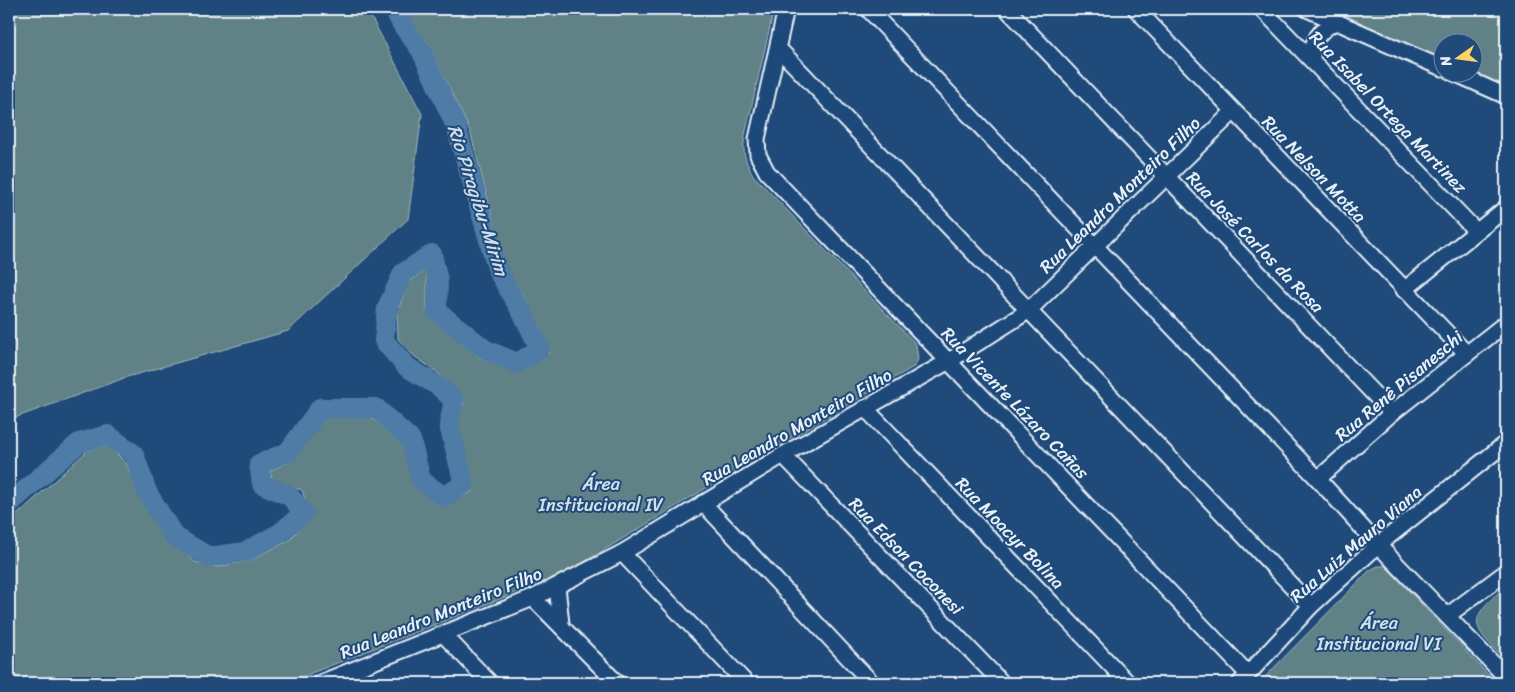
<svg xmlns="http://www.w3.org/2000/svg" width="1515" height="692" viewBox="0 0 1515 692" font-family="Sriracha,sans-serif">
  <rect width="100%" height="100%" fill="#1f4a7a"/>
  <filter id="ink" filterUnits="userSpaceOnUse"><feTurbulence type="fractalNoise" baseFrequency=".02" numOctaves="2"/><feDisplacementMap in="SourceGraphic" scale="10" xChannelSelector="R" yChannelSelector="G"/><feConvolveMatrix kernelMatrix="1 2 1 2 8 2 1 2 1" color-interpolation-filters="sRGB"/></filter>
  <g filter="url(#ink)">
    <g fill="#608185" stroke="#a4b9be">
      <polygon points="9,9 367,9 422,114 408,219 288,331 127,377 9,420"/>
      <path d="M403,9H774L745,135C742,151 745,161 753,175L916,344L918,359L915,366L759,456L566,573L286,683H9V522L87,451L108,445L126,463L142,501L163,532L195,562L217,567L249,561L288,541L311,518L302,490L273,482L270,471L293,460L323,416L370,417L404,443L416,486L441,506L472,492L457,424L464,402L438,373L414,356L398,339L397,313L408,283L427,268V311L480,358L522,371L550,353L524,296L506,268L470,131L428,43L407,17Z"/>
      <polygon points="1327,9 1506,9 1506,87 1472,73 1472,42 1442,42 1442,59"/>
      <polygon points="1378,566 1385,566 1392,573 1496,683 1259,683 1370,570"/>
      <path d="M1506,586V661C1471,625 1465,621 1506,586Z"/>
    </g>
    <g fill="none" stroke-linecap="round" stroke-linejoin="round">
      <polyline stroke="#507ba6" stroke-width="20" points="9,504 79,443 108,435 134,454 147,492 174,536 209,557 245,552 280,533 304,513 290,496 262,484 259,464 288,452 320,408 376,408 411,440 421,480 444,497 464,484 449,425 454,400 438,386 407,367 384,341 387,308 403,273 432,254 438,281 437,311 486,350 517,363 540,349 524,316 498,271 456,126 421,50 403,26 394,9"/>
      <g stroke="#e8f1f8" stroke-width="19">
        <g id="minor">
          <polyline points="786,9 757,139 758,155 767,172 1248,674"/>
          <polyline points="868,9 1318,479 1378,545 1506,677"/>
          <polyline points="1007,9 1392,413"/>
          <polyline points="1136,9 1467,354"/>
          <polyline points="1262,9 1476,231"/>
          <polyline points="1307,9 1442,68"/>
          <polyline points="778,48 1311,606"/>
          <path d="M1312,59C1312,40 1319,30 1336,22"/>
          <polyline points="1452,72 1506,96"/>
          <polyline points="1404,290 1506,208"/>
          <polyline points="865,408 1128,683"/>
          <polyline points="783,455 1002,683"/>
          <polyline points="1318,479 1392,413 1506,323"/>
          <polyline points="703,503 872,683"/>
          <polyline points="622,553 746,683"/>
          <polyline points="557,586 561,624"/>
          <polyline points="533,598 617,683"/>
          <polyline points="1447,616 1506,572"/>
          <polyline points="444,635 490,683"/>
          <polyline points="350,671 362,683"/>
          <polyline points="320,683 533,598 622,553 783,455 949,361 1028,311 1233,112"/>
          <polyline points="1240,683 1311,606 1378,545 1506,443"/>
        </g>
      </g>
      <use href="#minor" stroke="#1f4a7a" stroke-width="15"/>
    </g>
  </g>
  <g text-anchor="middle" dominant-baseline="central" stroke-width="4" stroke-linejoin="round" paint-order="stroke">
    <g font-size="18" fill="#e8f1f8" stroke="#1f4a7a">
      <text transform="translate(1388 112) rotate(46)">Rua Isabel Ortega Martinez</text>
      <text transform="translate(1314 169) rotate(46)">Rua Nelson Motta</text>
      <text transform="translate(1120 195) rotate(-44)">Rua Leandro Monteiro Filho</text>
      <text transform="translate(1255 242) rotate(46)">Rua José Carlos da Rosa</text>
      <text transform="translate(1399 386) rotate(-40)">Rua Renê Pisaneschi</text>
      <text transform="translate(1015 403) rotate(46)">Rua Vicente Lázaro Cañas</text>
      <text transform="translate(797 427) rotate(-30)">Rua Leandro Monteiro Filho</text>
      <text transform="translate(1010 533) rotate(46)">Rua Moacyr Bolina</text>
      <text transform="translate(1356 544) rotate(-41)">Rua Luiz Mauro Viana</text>
      <text transform="translate(906 556) rotate(46)">Rua Edson Coconesi</text>
      <text transform="translate(441 613) rotate(-22)">Rua Leandro Monteiro Filho</text>
    </g>
    <g font-size="18" fill="#d4e0e7" stroke="#1f4a7a">
      <text x="601" y="484">Área<tspan x="601" dy="21">Institucional IV</tspan></text>
      <text x="1379" y="623">Área<tspan x="1379" dy="21">Institucional VI</tspan></text>
    </g>
    <g font-size="19" font-style="italic" fill="#d1dfec" stroke="#1f4a7a">
      <text transform="translate(478 200) rotate(72)">Rio Piragibu-Mirim</text>
    </g>
  </g>
  <rect width="1515" height="692" fill="none" stroke="#1f4a7a" stroke-width="30"/>
  <rect x="15" y="15" width="1485" height="662" fill="none" stroke="#e8f1f8" stroke-width="2" filter="url(#ink)"/>
  <g transform="translate(1458 58) rotate(256)"><circle r="24" fill="#1f4a7a" stroke="#6f8dac"/>
  <path d="M0-4L9 19L0 12L-9 19Z" fill="#ffd166"/>
  <text y="-8" font-size="14" font-weight="bold" text-anchor="middle" fill="#e8f1f8">N</text>
  </g>
</svg>
